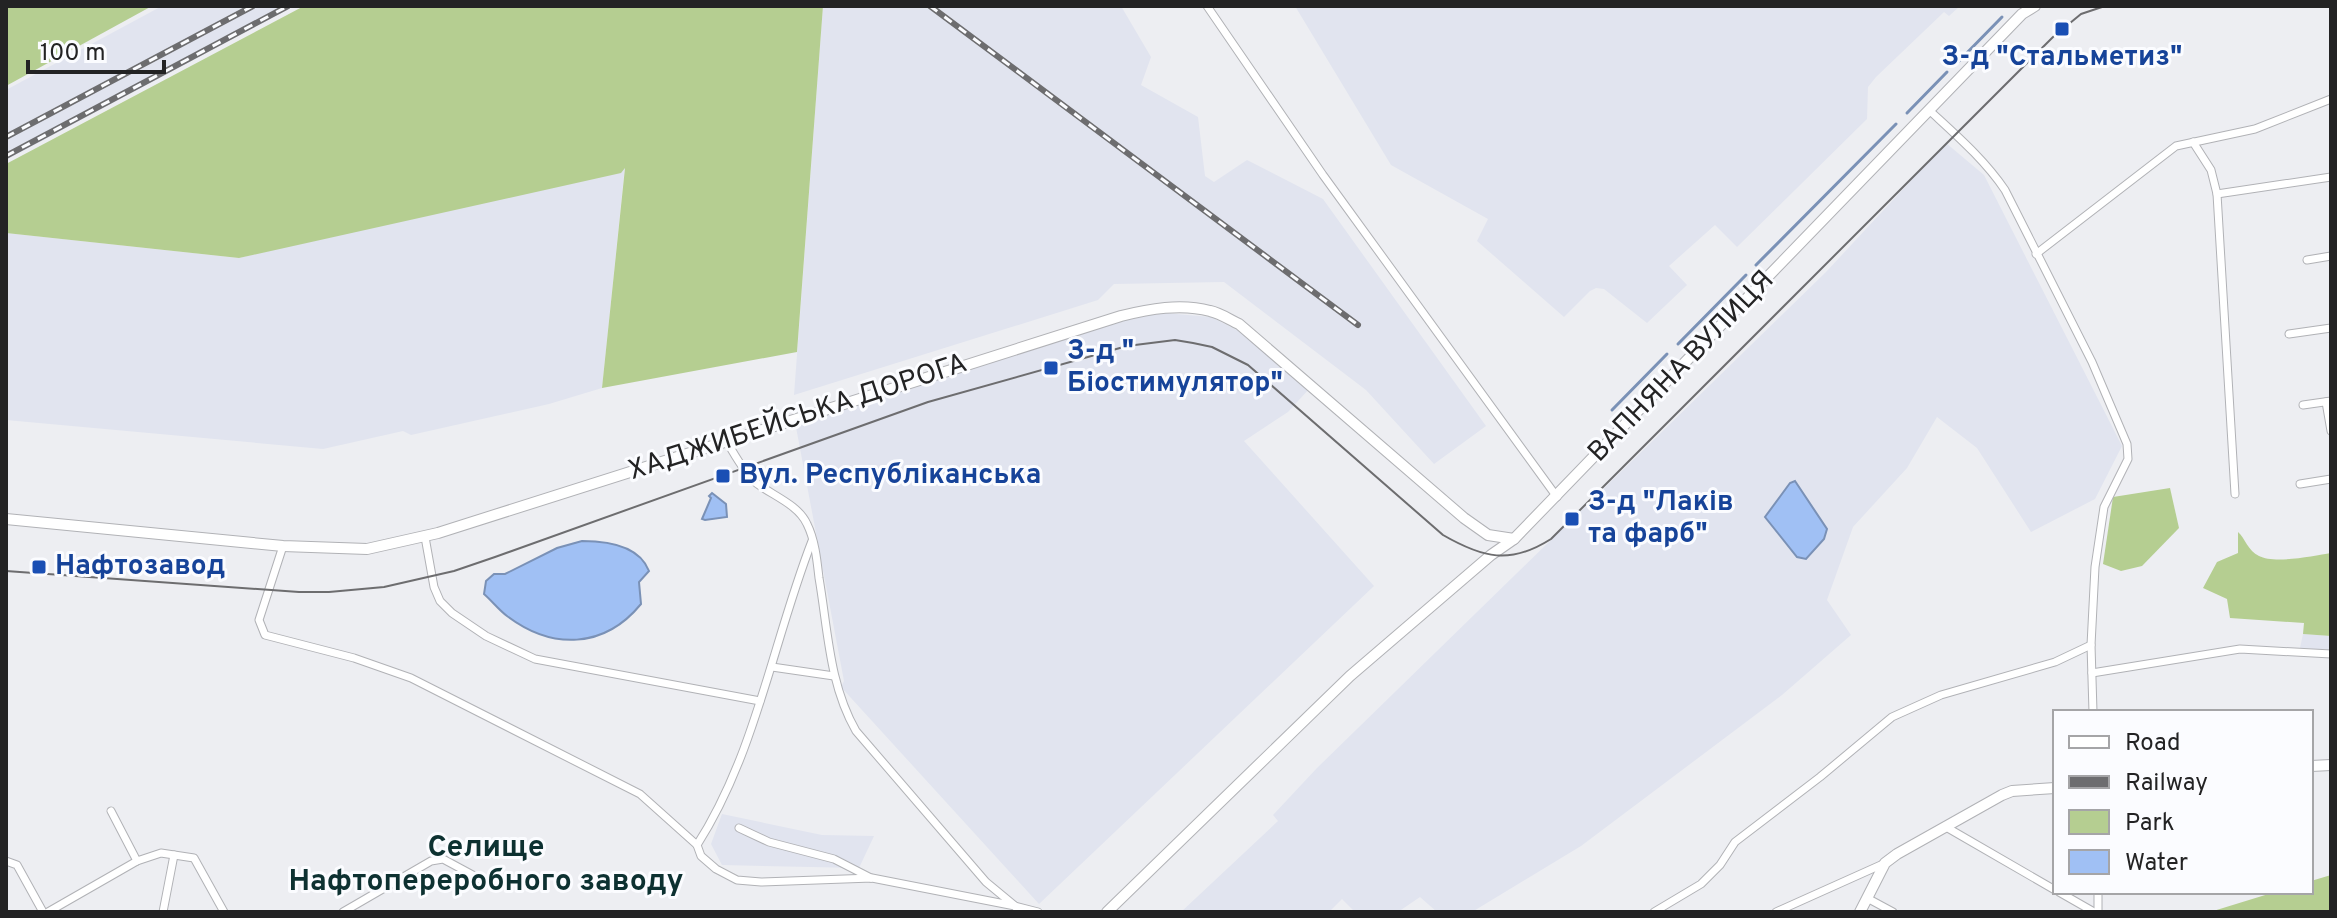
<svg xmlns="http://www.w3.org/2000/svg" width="2337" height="918" viewBox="0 0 2337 918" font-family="Overpass,sans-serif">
  <rect width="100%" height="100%" fill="#edeef2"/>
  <g fill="#e1e4ef">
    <polygon points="162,6 294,6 6,160 6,90"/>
    <polygon points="823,6 1121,6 1151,57 1141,85 1198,117 1205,176 1214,182 1247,160 1323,199 1486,426 1434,464 1366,390 1224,282 1114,284 1098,300 794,395"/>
    <polygon points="1295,6 1960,6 1949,16 1944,12 1876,77 1868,87 1867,119 1737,247 1715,225 1669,266 1687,285 1647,323 1604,289 1596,288 1590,291 1564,317 1477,241 1488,219 1391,165"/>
    <polygon points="1946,143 1984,175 2122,446 2095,499 2031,532 1977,448 1937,417 1907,468 1853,527 1827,600 1851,635 1782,695 1581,846 1472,912 1437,912 1420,897 1398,912 1354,911 1342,899 1329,912 1181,912 1278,821 1273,815 1317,768 1826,272"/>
    <polygon points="625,166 602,388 549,404 411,435 403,431 323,449 6,420 6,233 239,258"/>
    <polygon points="1153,312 1211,317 1237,330 1309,389 1288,412 1244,441 1374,586 1039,904 841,687 844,681 795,422 1119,317"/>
    <polygon points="2303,634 2331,636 2331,650 2300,648"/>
    <polygon points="722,814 822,835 874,836 859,868 722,865 711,844"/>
  </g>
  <g fill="#b5ce91">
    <polygon points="6,6 152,6 6,86"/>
    <polygon points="304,6 823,6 797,352 602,388 625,168 621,173 239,258 6,233 6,164"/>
    <polygon points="2170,488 2179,528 2142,566 2121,571 2103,564 2113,497"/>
    <path d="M2238,532C2245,538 2248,551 2259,556C2274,564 2314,556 2331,553V636L2303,634L2304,623L2230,618L2227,599L2203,588L2217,562L2238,553Z"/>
    <polygon points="2331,875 2331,912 2210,912 2275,892 2311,892 2311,881"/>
  </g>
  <g fill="#a0c0f4" stroke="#7a91b6" stroke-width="2">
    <polygon points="1795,481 1827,529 1824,539 1806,559 1797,557 1765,517 1790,483"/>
    <polygon points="712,493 726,504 727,517 705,520 702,519 711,498 709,496"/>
    <path d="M582,541C607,541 639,545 649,571L639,582L641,604C604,649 552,650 507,616C499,610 492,601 484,594L486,581L494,574H505L557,548Z"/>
  </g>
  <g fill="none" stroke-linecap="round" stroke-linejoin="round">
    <g stroke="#7a91b6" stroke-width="3">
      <polyline points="1958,62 2002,17"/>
      <polyline points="1907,113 1947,72"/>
      <polyline points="1756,265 1896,124"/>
      <polyline points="1678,344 1746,275"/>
      <polyline points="1612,410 1667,354"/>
    </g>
    <g stroke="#b1b2b6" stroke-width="9">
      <g id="street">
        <polyline points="1207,6 1323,175 1557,497"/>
        <path d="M1929,110C1956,135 1984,159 2005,190L2092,362L2127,444L2128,459L2104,507L2095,567L2091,645L2093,712"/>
        <polyline points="2193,142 2211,170 2217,194 2235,494"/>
        <polyline points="2217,194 2331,177"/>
        <polyline points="2036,254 2176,146 2255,129 2331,99"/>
        <polyline points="2307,260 2331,256"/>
        <polyline points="2289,334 2331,328"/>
        <polyline points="2326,402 2331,431"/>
        <polyline points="2303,405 2331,401"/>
        <path d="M727,442C735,455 743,471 755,482C771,495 798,504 807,524C815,540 817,560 819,578C828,630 829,684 856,731L986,882L1015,906L1038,912"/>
        <polyline points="2300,484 2331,479"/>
        <polyline points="425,537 434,587 440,601 452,613 486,636 535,659 760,701"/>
        <polyline points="283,546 259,620 265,635 354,658 411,678 640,794 697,845 701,856 716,869 737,880 761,882 872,878 1015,906 1019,912"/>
        <polyline points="772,667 834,676"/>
        <polyline points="2092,673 2240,649 2331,654"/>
        <polyline points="111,811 137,861"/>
        <polyline points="1946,827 2055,890"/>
        <polyline points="739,828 769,842 834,859 871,878"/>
        <path d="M697,845C756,753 773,641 812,541"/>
        <polyline points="6,861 17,865 43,912"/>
        <polyline points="2059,892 2094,912"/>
        <polyline points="2098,892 2098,912"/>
        <polyline points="1867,898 1893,912"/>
        <polyline points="48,912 137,861 161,853 194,858 224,912"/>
        <polyline points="163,912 174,855"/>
        <polyline points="343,912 431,861 443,859 482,880"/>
        <polyline points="1654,912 1701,884 1720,865 1735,842 1820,777 1892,717 1941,695 2055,662 2091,645"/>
        <polyline points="1776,912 1883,864"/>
      </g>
    </g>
    <g stroke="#b1b2b6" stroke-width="12">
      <g id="secondary">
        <path d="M6,519L283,546L367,549L438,533L1121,316C1149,309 1181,303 1210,311C1220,313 1230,320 1239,324L1464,518L1488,535L1514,539"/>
        <polyline points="2311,766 2331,765"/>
        <polyline points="1107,912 1350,676 1491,555 1514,539 2022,14 2035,6"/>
        <polyline points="1860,912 1885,863 1897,854 2002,795 2012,791 2055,788"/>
      </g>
    </g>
    <use href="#street" stroke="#fff" stroke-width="7"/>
    <use href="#secondary" stroke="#fff" stroke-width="10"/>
    <path stroke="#6d6d6f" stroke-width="2" d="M6,571L299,592H329L384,587L454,571L495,557L928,402L1127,346L1175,340L1193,343L1212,347L1248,365L1443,535C1483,558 1510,565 1551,539L2053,37L2081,14L2105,6"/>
    <g stroke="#6d6d6f" stroke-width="6">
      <g id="rail">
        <polyline points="930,6 1358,325"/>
        <polyline points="6,137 253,6"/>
        <polyline points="6,156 288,6"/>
      </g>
    </g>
    <use href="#rail" stroke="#fbfcff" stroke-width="3" stroke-dasharray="9" stroke-linecap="butt"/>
  </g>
  <g fill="#1a4fb4" stroke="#fbfcff" stroke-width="3">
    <rect x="2054" y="21" width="16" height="16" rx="4"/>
    <rect x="1043" y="360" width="16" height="16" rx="4"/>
    <rect x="715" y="468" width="16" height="16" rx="4"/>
    <rect x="1564" y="511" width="16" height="16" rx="4"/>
    <rect x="31" y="559" width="16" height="16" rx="4"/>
  </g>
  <g text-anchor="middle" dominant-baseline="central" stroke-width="6" stroke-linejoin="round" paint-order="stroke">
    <g font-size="28" font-weight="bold" fill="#164399" stroke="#fbfcff" text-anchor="start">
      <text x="2062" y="58" text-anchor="middle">З-д "Стальметиз"</text>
      <text x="1067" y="352">З-д "<tspan x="1067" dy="32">Біостимулятор"</tspan></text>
      <text x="739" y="476">Вул. Республіканська</text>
      <text x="1588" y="503">З-д "Лаків<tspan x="1588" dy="32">та фарб"</tspan></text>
      <text x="55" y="567">Нафтозавод</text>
    </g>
    <g font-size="28" fill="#232324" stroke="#fbfcff">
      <text transform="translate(1682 367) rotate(-46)">ВАПНЯНА ВУЛИЦЯ</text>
      <text transform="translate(798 418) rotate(-18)">ХАДЖИБЕЙСЬКА ДОРОГА</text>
    </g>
    <g font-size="30" font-weight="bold" fill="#0d3131" stroke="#fbfcff">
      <text x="486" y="848">Селище<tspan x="486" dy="34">Нафтопереробного заводу</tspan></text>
    </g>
  </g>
  <rect width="2337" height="918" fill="none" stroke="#232324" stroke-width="16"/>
  <rect x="2053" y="710" width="260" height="184" fill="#fbfcff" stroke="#a5a5a7" stroke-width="2"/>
  <rect x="2069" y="736" width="40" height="12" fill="#ffffff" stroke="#a5a5a7" stroke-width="2"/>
  <text x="2125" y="750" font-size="24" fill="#232324">Road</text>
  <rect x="2069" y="776" width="40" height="12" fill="#6d6d6f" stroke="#a5a5a7" stroke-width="2"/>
  <text x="2125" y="790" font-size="24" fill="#232324">Railway</text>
  <rect x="2069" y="810" width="40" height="24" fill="#b5ce91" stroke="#a5a5a7" stroke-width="2"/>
  <text x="2125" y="830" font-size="24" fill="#232324">Park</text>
  <rect x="2069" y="850" width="40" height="24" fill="#a0c0f4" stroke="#a5a5a7" stroke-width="2"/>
  <text x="2125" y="870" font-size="24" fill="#232324">Water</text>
  <path d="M28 60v12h136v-12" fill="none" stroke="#232324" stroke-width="4"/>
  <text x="40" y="60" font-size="24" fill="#232324" stroke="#fbfcff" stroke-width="6" paint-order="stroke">100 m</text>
</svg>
